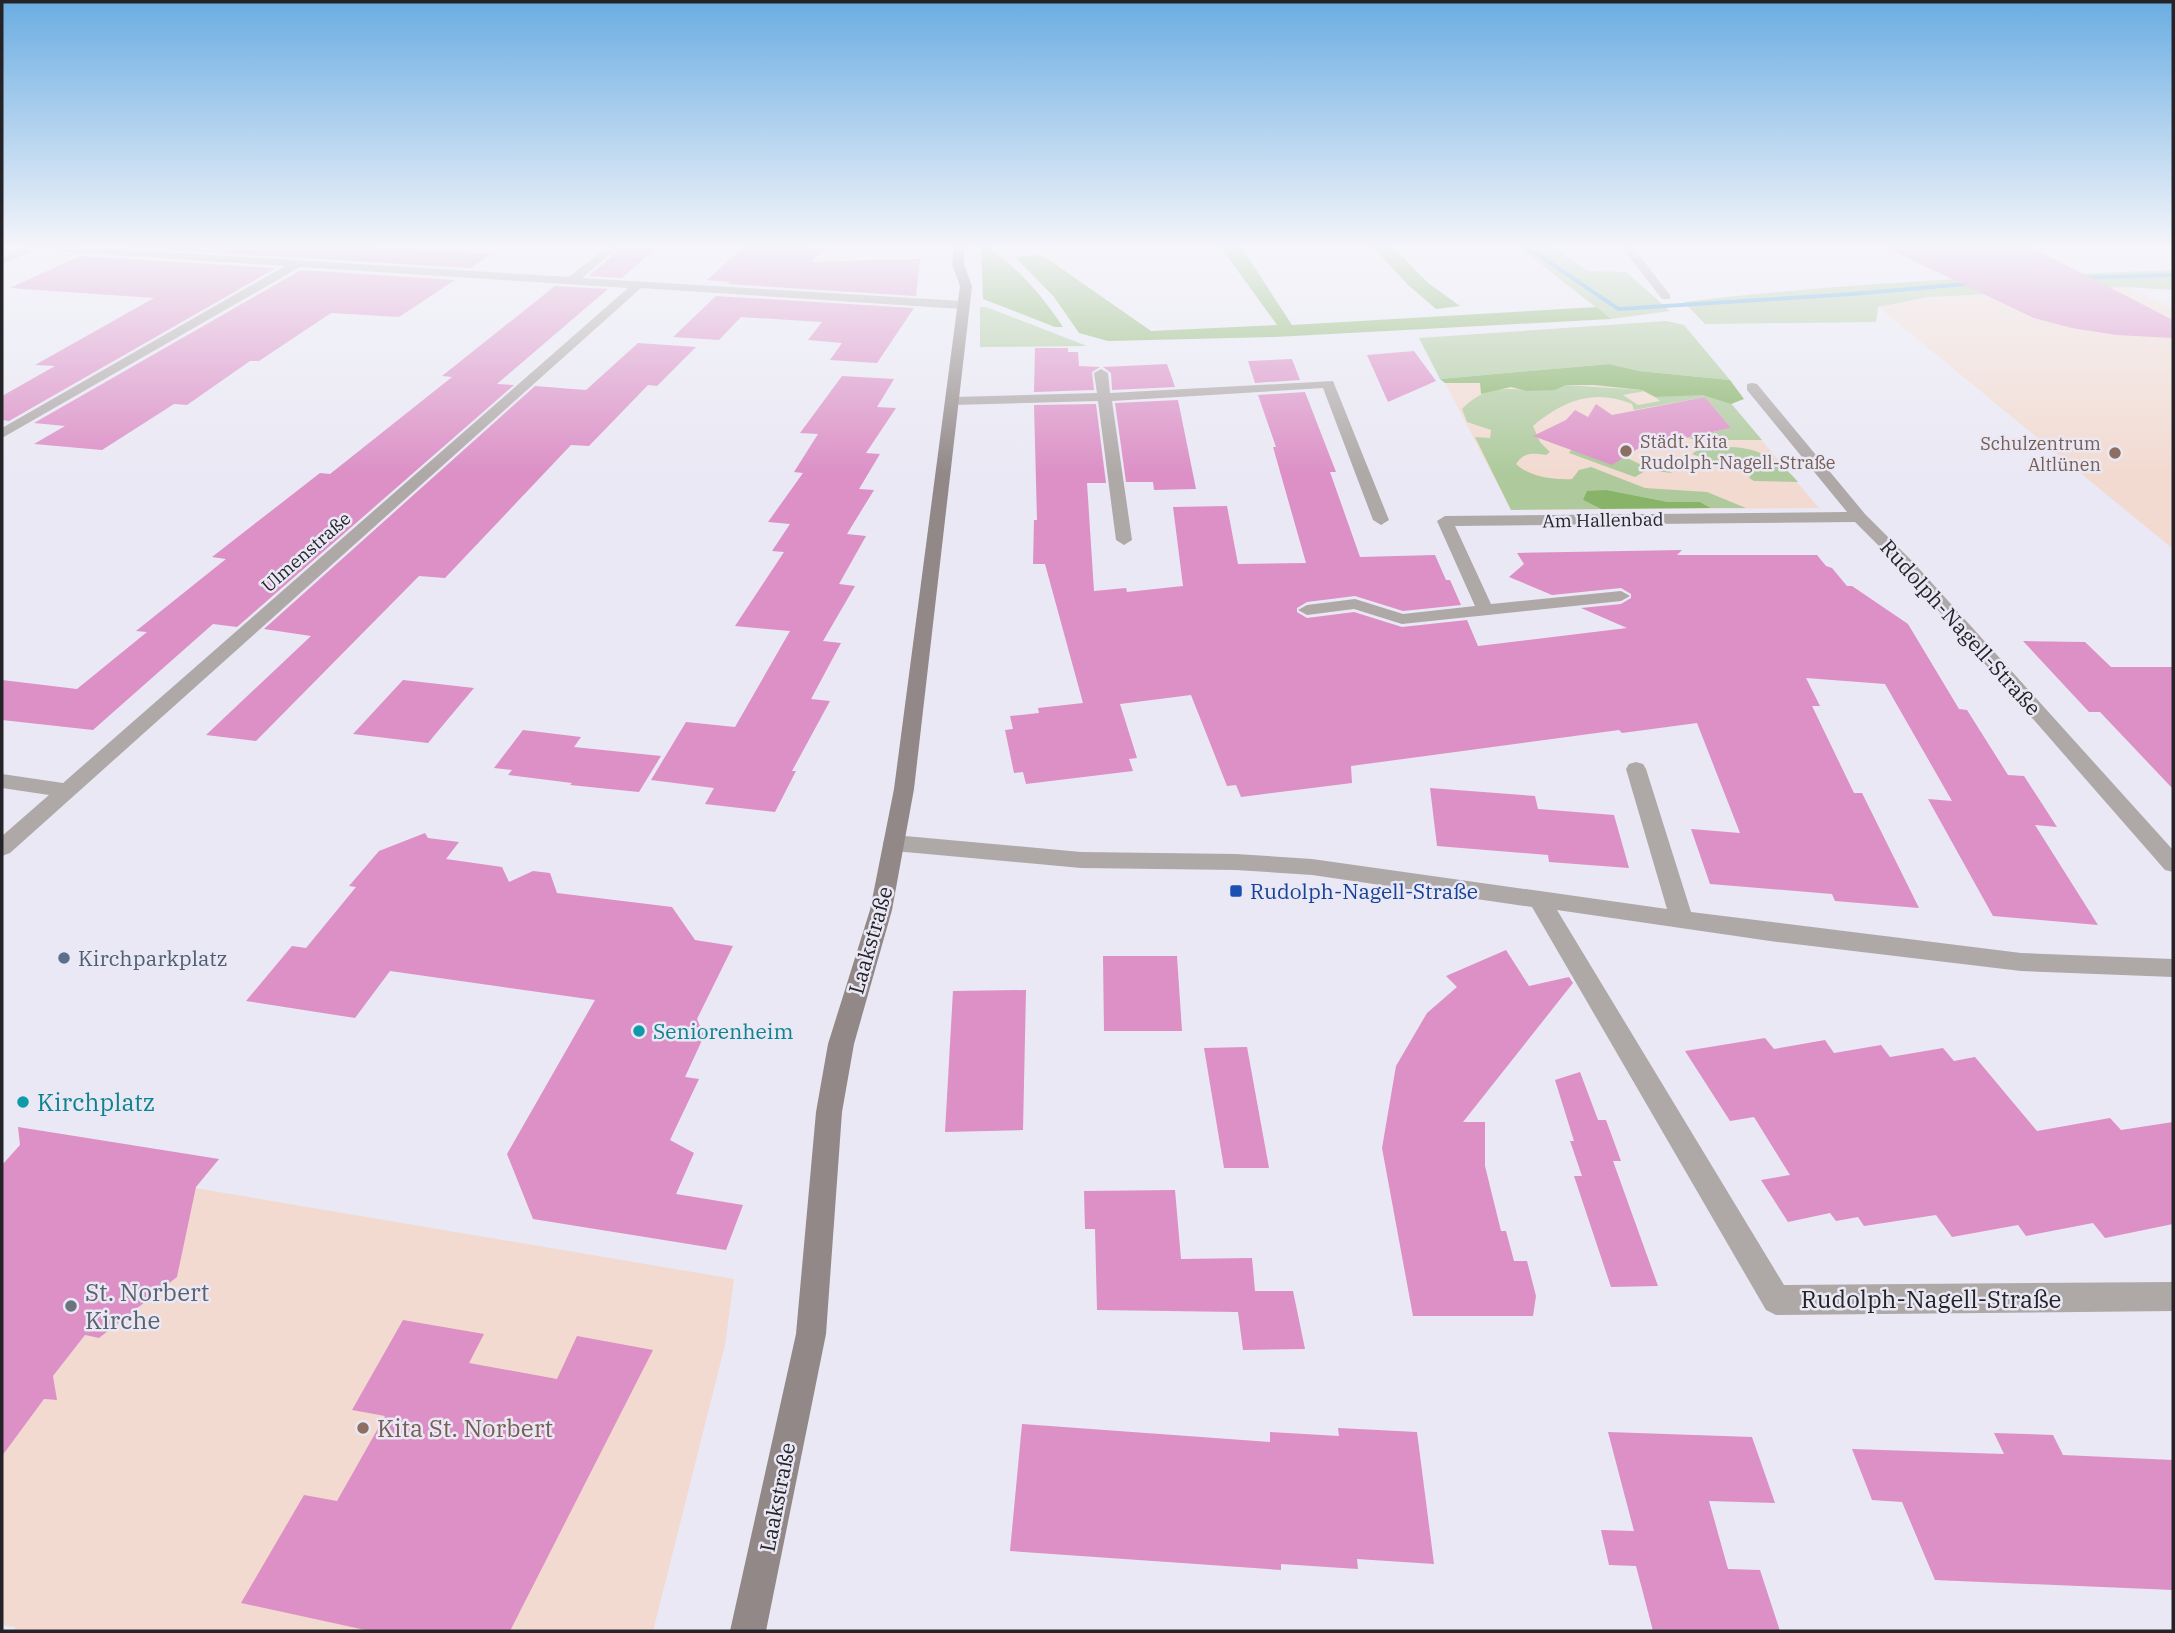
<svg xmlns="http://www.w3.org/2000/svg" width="2175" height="1633" viewBox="0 0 2175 1633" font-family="'IBM Plex Serif',serif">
  <rect width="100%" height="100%" fill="#e9e8f4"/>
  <g fill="#f2dad0">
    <polygon points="2127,287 2173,308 2173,549 1878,307 1929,297"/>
    <polygon points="1445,383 1715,385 1819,508 1511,510"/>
    <polygon points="195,1188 734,1279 725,1345 653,1631 13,1631 16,1627 2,1625 2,1456 44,1399 52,1400 56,1394 53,1376 85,1335 99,1338 177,1277"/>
  </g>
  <g fill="#aeca9c">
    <polygon points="1516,245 1550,245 1588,271 1626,272 1670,311 1611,319"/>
    <path d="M2173,270V290L2127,287L1929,297L1878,307L1876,322L1705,324L1684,302C1847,282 2010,276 2173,270Z"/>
    <polygon points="980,307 986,307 1087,346 980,347"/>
    <polygon points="1666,321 1684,325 1730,380 1639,371 1609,364 1440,379 1419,338"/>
    <path d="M1566,385L1642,390L1645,391L1623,395L1638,405L1660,401L1655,397C1670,396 1686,392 1701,394C1711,396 1719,400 1729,401L1762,440H1697L1687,438L1731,428L1705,397L1634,410L1632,404C1595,388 1562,401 1533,426L1540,442L1550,452L1546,455C1532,453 1524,452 1516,464C1529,477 1555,480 1572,479L1579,470L1591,467L1645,488L1707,492L1746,508H1711L1700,502H1668L1607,490L1583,500L1601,509L1511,510L1475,437L1490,438L1491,430L1467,422L1462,409C1497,373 1527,400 1566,385Z"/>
    <path d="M1701,447C1712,450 1718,447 1729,447C1758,447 1779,460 1798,482L1754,481L1749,478L1751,475L1692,454Z"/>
    <polygon points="1571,450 1625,457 1642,465 1655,461 1672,473 1647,470 1635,477 1569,453"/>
  </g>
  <g fill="#87b468">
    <polygon points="1219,245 1240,245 1292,325 1597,307 1611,319 1275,337 1108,341 1079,333 1054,297 1015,257 1042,255 1151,331 1277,325"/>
    <polygon points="1371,245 1391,245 1428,283 1460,306 1436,309 1407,284"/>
    <path d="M981,246H986C1018,268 1041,294 1063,327H1055L983,299Z"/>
    <polygon points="1609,364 1639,371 1730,380 1744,399 1731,404 1703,395 1655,397 1642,390 1594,385 1566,385 1555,390 1527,391 1511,387 1481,394 1480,383 1445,383 1440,379"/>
    <polygon points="1607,490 1668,502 1700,502 1711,508 1601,509 1583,500 1587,491"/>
  </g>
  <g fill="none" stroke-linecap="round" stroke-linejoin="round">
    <g fill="#4ea3d9" fill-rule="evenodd">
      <polygon points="1520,245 1527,245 1619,307 1852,292 1977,281 1980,283 1977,285 1852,296 1618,311"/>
      <polygon points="2173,273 2173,277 2076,280 2073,278 2076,276"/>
    </g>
  </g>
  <g fill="#dc90c6">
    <polygon points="342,245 491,254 471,268 102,246"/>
    <polygon points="746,245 824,248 812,262 920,259 916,296 728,284 730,282 707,280"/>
    <polygon points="1880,245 2027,245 2173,320 2173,338 2116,335 2072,328 2034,318"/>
    <polygon points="621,248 655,249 622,278 589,276"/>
    <polygon points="80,256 276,268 9,421 2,420 2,396 55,366 35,365 154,298 10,288"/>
    <polygon points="301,270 455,280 399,317 331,313 259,361 250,361 187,405 174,404 102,450 34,444 65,426 34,423"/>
    <polygon points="555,286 608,289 497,384 514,385 237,627 213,624 93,730 2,720 2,680 77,689 147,632 136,631 226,559 212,557 320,473 330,474 452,377 442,376"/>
    <polygon points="716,296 914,308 877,363 830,360 842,343 808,340 822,322 741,317 719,340 673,337"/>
    <polygon points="638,343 696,347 657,386 648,385 589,446 571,445 445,578 419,576 256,741 206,735 311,636 264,629 535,386 586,390"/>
    <polygon points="1035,348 1068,348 1068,352 1078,352 1079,366 1100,367 1092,372 1094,390 1034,392"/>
    <polygon points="1414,351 1436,381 1388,402 1367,355"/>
    <polygon points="1292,359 1300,380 1255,383 1248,361"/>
    <polygon points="1167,364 1175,387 1112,390 1111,373 1103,367"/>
    <polygon points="842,376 894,379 877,407 896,408 866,453 880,454 859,489 874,490 847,534 866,536 839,584 855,586 823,641 841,643 811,699 830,701 792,771 796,771 775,812 705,804 714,788 651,780 686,722 735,727 790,631 735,626 784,552 772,551 790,524 768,522 803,473 794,472 818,434 800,433"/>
    <polygon points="1305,392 1336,472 1330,472 1360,557 1435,555 1446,580 1450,580 1461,605 1403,611 1355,596 1307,602 1297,608 1297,612 1307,618 1354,612 1402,627 1467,620 1478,646 1627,628 1581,608 1621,604 1631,598 1631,594 1621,588 1552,595 1509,577 1524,564 1517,553 1682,550 1677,555 1817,555 1826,566 1832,568 1847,586 1852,586 1908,624 1959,709 1967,710 2008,775 2024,776 2057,827 2035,825 2098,925 1993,916 1928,799 1952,801 1885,684 1806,678 1820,706 1812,706 1854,793 1862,793 1919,908 1835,901 1832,894 1710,884 1691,829 1740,833 1697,723 1622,733 1619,730 1351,766 1352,783 1241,797 1236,785 1227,786 1191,695 1120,704 1137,758 1129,759 1133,771 1026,784 1023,772 1014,773 1005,730 1013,729 1010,716 1039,713 1038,708 1083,703 1045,564 1033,564 1034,520 1037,520 1034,405 1096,404 1106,483 1087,483 1094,591 1126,588 1127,592 1183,586 1173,507 1227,506 1238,564 1306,563 1273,447 1276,447 1258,395"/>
    <polygon points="1705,397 1731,428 1639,448 1612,465 1533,436 1566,420 1575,410 1588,417 1596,404 1612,415"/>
    <polygon points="1178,400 1196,489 1154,490 1153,482 1126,482 1115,403"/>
    <polygon points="2023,641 2085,642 2111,667 2173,667 2173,789 2100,712 2089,712"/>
    <polygon points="403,680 474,688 428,743 353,734"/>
    <polygon points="523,730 581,737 574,747 661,756 639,792 570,785 572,783 508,775 512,770 494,768"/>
    <polygon points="1430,788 1535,796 1538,809 1614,815 1629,868 1549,862 1548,855 1437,846"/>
    <polygon points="425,833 428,838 459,842 446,859 502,867 509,882 533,871 550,873 557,893 672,907 695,940 733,946 697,1019 704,1036 685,1077 699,1079 670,1140 694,1153 676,1194 743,1205 726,1250 533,1219 507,1154 595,1000 390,971 355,1018 246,1001 292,946 306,948 356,887 349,886 379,851"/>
    <polygon points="1506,950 1529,986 1569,977 1573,983 1463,1122 1485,1122 1485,1166 1501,1231 1506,1231 1514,1261 1527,1261 1536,1296 1533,1316 1413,1316 1382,1148 1396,1066 1427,1013 1457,987 1446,976"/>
    <polygon points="1103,956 1177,956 1182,1031 1104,1031"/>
    <polygon points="1026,990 1023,1130 945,1132 953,991"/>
    <polygon points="1765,1038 1774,1049 1825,1040 1834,1053 1881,1045 1890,1057 1943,1048 1954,1061 1975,1057 2037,1131 2110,1118 2121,1130 2173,1122 2173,1224 2105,1238 2093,1223 2026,1236 2018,1225 1952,1237 1936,1215 1864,1226 1858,1217 1836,1221 1830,1213 1788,1222 1761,1180 1790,1175 1754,1117 1730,1121 1685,1051"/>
    <polygon points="1247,1047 1269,1168 1224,1168 1204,1048"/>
    <polygon points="1580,1072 1598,1120 1606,1120 1621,1161 1613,1161 1658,1286 1611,1287 1574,1176 1582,1176 1570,1141 1574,1141 1555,1080"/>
    <polygon points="18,1127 219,1159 196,1187 177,1277 99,1338 85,1335 53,1376 57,1400 44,1399 2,1456 2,1165 20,1145"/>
    <polygon points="1175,1190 1181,1259 1252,1258 1255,1291 1293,1291 1305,1349 1243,1350 1238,1312 1097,1310 1095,1229 1085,1229 1084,1191"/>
    <polygon points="403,1320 484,1334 469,1363 557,1379 577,1336 653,1350 510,1631 370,1631 241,1603 304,1495 337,1501 385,1416 352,1410"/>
    <polygon points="1022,1424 1270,1442 1270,1432 1339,1436 1338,1428 1417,1432 1434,1564 1357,1559 1358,1569 1281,1564 1281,1570 1010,1551"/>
    <polygon points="1608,1432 1752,1437 1775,1503 1709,1501 1728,1569 1760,1570 1780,1631 1653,1631 1636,1566 1609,1565 1601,1530 1634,1531"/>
    <polygon points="1994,1433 2053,1435 2063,1455 2173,1460 2173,1590 1935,1580 1902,1502 1872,1500 1852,1449 2004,1454"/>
  </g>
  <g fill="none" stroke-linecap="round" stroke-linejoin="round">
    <g fill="#aea8a7" fill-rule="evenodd">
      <polygon points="51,245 569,277 609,245 621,245 582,278 962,301 968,305 962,309 641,288 10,853 2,856 2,836 49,795 2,788 2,774 63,783 628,288 300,267 2,438 2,428 285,266 35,250 2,264 2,257 28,245"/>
      <polygon points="1620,245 1631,245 1670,295 1670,299 1662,299"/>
      <polygon points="1101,369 1108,373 1110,393 1333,381 1389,520 1381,525 1373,520 1323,388 1112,401 1132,540 1124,545 1116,540 1098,401 953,405 946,401 953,397 1097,393 1094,373"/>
      <polygon points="1752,383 1757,384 1865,514 1913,562 2173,850 2173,872 2165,870 1901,568 1855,522 1455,526 1491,604 1621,591 1630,596 1621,601 1402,624 1354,609 1307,615 1298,610 1307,605 1355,599 1403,614 1475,606 1437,521 1445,516 1847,512 1747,390 1747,384"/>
      <polygon points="1636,762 1643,764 1646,769 1691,912 2021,953 2173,959 2173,977 2021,971 1777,942 1557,910 1784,1285 2173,1282 2173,1311 1776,1315 1766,1310 1532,907 1312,875 1236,870 1081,868 894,851 886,848 883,843 886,838 894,835 1081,852 1236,854 1312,859 1667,909 1626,769 1629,764"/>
    </g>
    <polygon fill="#918887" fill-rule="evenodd" points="954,245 964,245 964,264 972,286 914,789 892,910 854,1044 842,1112 826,1334 766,1631 730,1631 796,1334 816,1112 828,1044 870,910 894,789 960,286 952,264"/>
  </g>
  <linearGradient id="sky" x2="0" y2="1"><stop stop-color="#6aade2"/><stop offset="0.52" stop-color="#f5f5fa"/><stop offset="1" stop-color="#f5f5fa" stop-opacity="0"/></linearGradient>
  <rect width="2175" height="474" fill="url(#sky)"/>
  <g fill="#8d6e63" stroke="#e9e8f4" stroke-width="2.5">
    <circle cx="1626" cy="451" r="7"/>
    <circle cx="2115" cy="453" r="7"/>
    <circle cx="363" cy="1428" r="7"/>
  </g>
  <rect fill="#1a4fb4" stroke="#e9e8f4" stroke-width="2.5" x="1229" y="884" width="14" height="14" rx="3.5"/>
  <circle fill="#5c6f8a" stroke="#e9e8f4" stroke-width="2.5" cx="64" cy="958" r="7"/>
  <g fill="#0f9aa8" stroke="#e9e8f4" stroke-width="2.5">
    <circle cx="639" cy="1031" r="7"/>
    <circle cx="23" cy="1102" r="7"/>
  </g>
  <circle fill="#6b7280" stroke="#e9e8f4" stroke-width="2.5" cx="71" cy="1306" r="7"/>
  <g text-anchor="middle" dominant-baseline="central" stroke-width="5" stroke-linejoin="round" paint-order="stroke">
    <g font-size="18" fill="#785e54" stroke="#e9e8f4" text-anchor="start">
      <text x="1640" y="441">Städt. Kita<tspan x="1640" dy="21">Rudolph-Nagell-Straße</tspan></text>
      <text x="2101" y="443" text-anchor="end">Schulzentrum<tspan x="2101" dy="21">Altlünen</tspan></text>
    </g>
    <g font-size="18" fill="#242428" stroke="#e9e8f4">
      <text transform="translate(1603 520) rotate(-1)">Am Hallenbad</text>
      <text transform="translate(306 552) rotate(-41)">Ulmenstraße</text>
    </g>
    <g font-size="21" fill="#242428" stroke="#e9e8f4">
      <text transform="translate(1961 627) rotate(48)">Rudolph-Nagell-Straße</text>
      <text transform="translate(870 940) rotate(-74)">Laakstraße</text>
      <text transform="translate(777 1497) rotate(-79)">Laakstraße</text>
    </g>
    <g font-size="21" fill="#164399" stroke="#e9e8f4" text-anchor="start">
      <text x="1250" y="891">Rudolph-Nagell-Straße</text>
    </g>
    <g font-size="21" fill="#4e5e75" stroke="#e9e8f4" text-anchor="start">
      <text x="78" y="958">Kirchparkplatz</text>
    </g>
    <g font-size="21" fill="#0d838f" stroke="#e9e8f4" text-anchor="start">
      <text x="653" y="1031">Seniorenheim</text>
    </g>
    <g font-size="24" fill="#0d838f" stroke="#e9e8f4" text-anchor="start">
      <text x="37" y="1102">Kirchplatz</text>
    </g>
    <g font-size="24" fill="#5b616d" stroke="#e9e8f4" text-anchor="start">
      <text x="85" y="1292">St. Norbert<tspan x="85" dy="28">Kirche</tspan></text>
    </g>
    <g font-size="24" fill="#242428" stroke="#e9e8f4">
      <text x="1931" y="1299">Rudolph-Nagell-Straße</text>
    </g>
    <g font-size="24" fill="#785e54" stroke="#e9e8f4" text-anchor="start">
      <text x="377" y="1428">Kita St. Norbert</text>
    </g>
  </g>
  <rect width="2175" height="1633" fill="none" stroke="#242428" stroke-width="7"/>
</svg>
